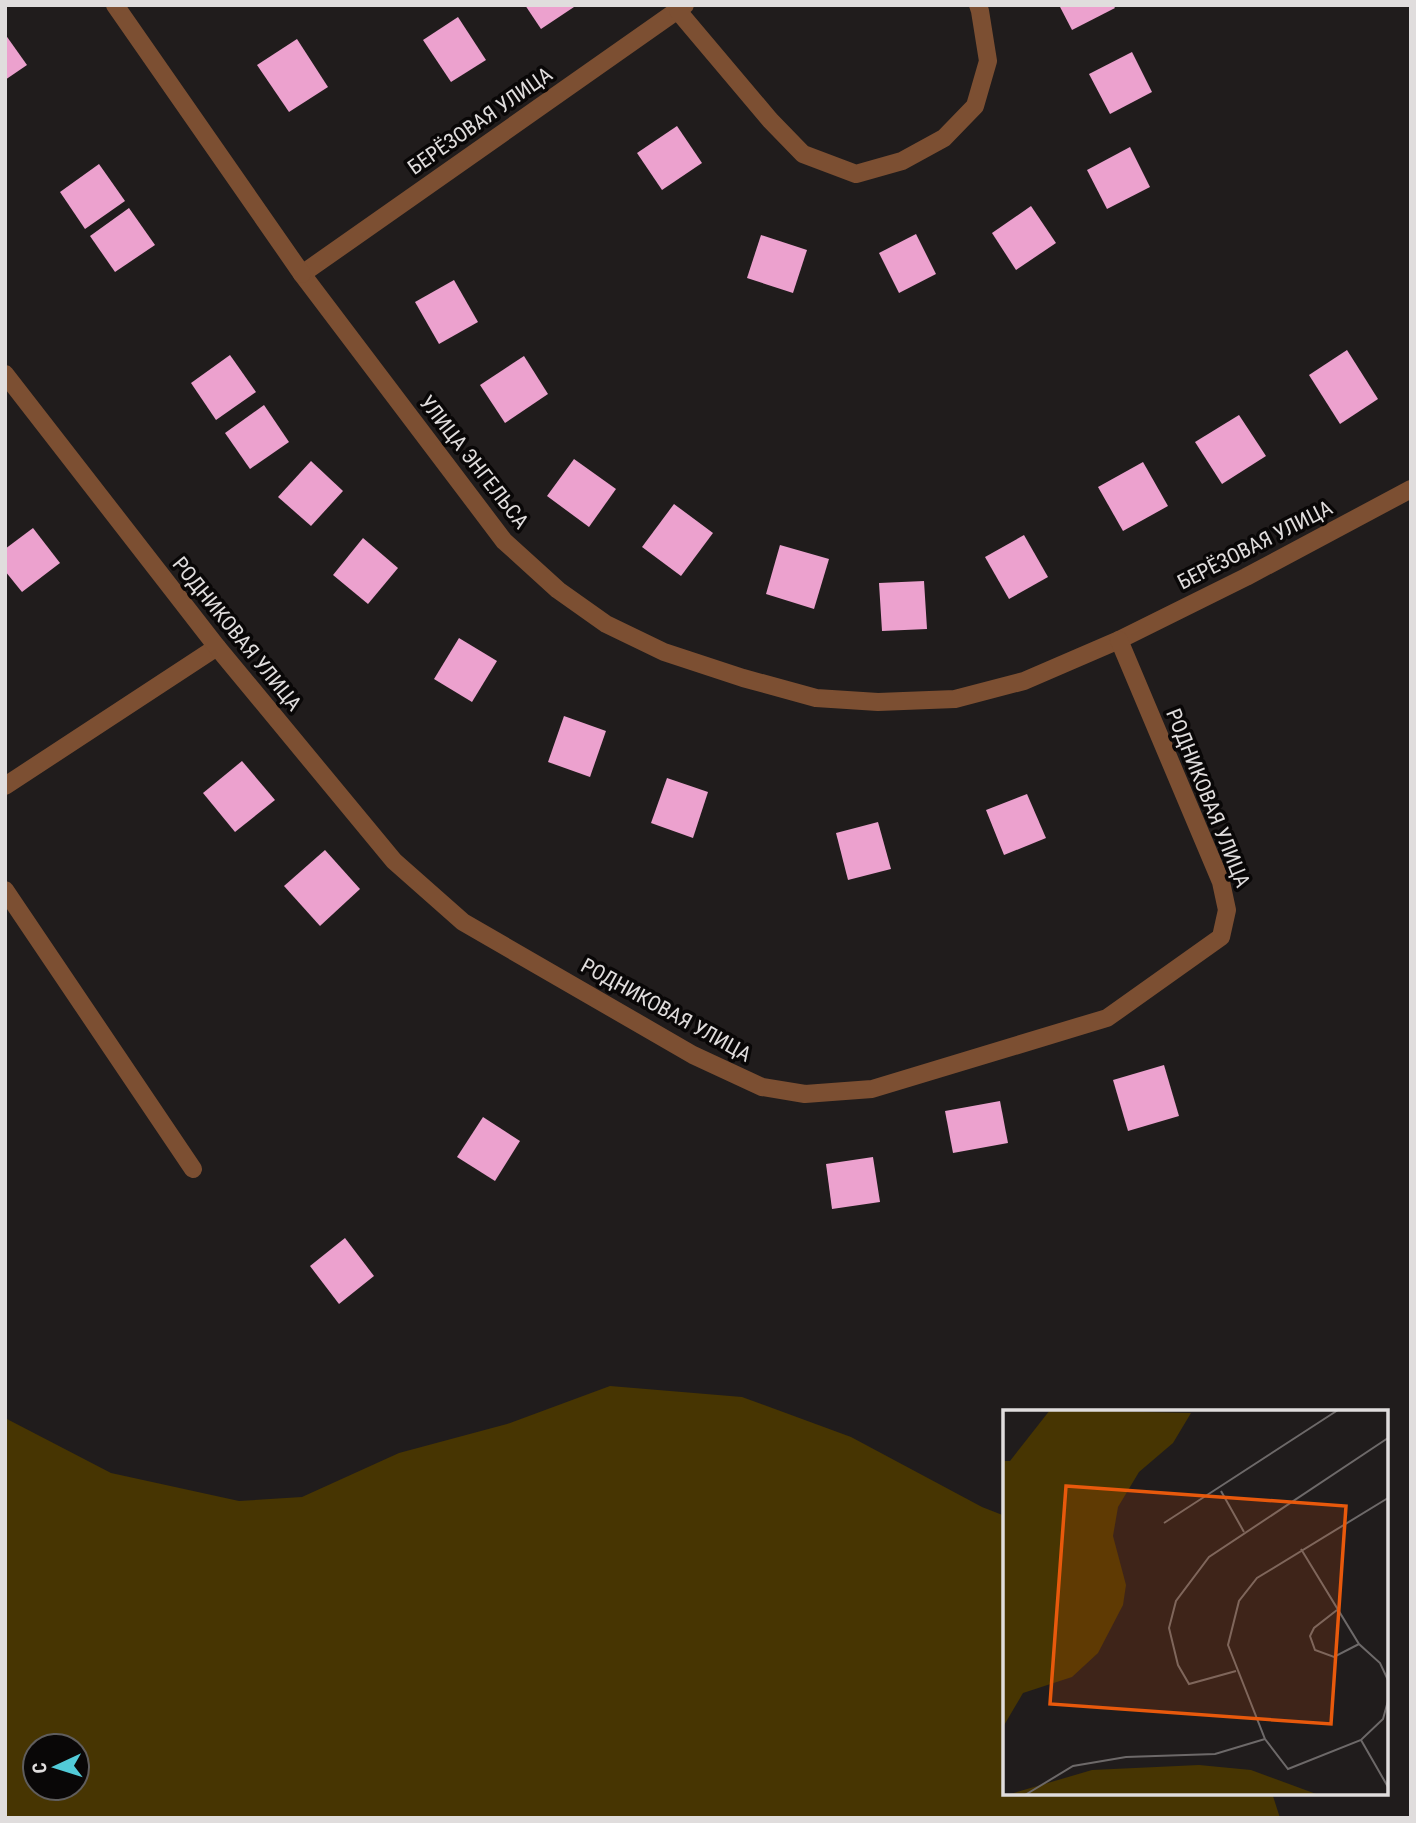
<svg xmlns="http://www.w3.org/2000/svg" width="1416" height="1823" viewBox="0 0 1416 1823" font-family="'Roboto Condensed',sans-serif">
  <rect width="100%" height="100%" fill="#201c1c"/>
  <path fill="#473502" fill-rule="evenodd" d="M610,1386L742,1397L851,1437L982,1507L1005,1516V1793H1272L1280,1818H5V1418L111,1473L239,1501L302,1497L399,1453L507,1424ZM35,1746H77V1788H35Z"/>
  <g fill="#eca1ce">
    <polygon points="525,5 577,5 541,29"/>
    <polygon points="1059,5 1113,5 1115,8 1072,30"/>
    <polygon points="458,17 486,60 451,82 423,40"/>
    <polygon points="5,34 27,65 5,80"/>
    <polygon points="297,39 328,87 289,112 257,65"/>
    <polygon points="1132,52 1152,92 1110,114 1089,74"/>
    <polygon points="677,126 702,163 662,190 637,153"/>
    <polygon points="1130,147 1150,187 1107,209 1087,170"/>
    <polygon points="99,164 125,201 85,229 60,192"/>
    <polygon points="1031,206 1056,243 1016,270 992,233"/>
    <polygon points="129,208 155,245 115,272 90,236"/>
    <polygon points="916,234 936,274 899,293 879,253"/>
    <polygon points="761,235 807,250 793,293 747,278"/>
    <polygon points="454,280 478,322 439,344 415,302"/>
    <polygon points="1347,350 1378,399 1340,424 1309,375"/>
    <polygon points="230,355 256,392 216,420 191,383"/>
    <polygon points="524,356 548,394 505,423 480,385"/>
    <polygon points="264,405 289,442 250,469 225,433"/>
    <polygon points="1239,415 1266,456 1222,484 1195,442"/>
    <polygon points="574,459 616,489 589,527 547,496"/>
    <polygon points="311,461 343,491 311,526 278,497"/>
    <polygon points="1143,462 1168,506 1123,531 1098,487"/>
    <polygon points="674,504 713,533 681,576 642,547"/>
    <polygon points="33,528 60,563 22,592 5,571 5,549"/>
    <polygon points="1024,535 1048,577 1009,599 985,557"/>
    <polygon points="363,538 398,568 368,604 333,575"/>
    <polygon points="780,545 829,559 814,609 766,594"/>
    <polygon points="924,581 927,629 882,631 879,583"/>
    <polygon points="459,638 497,661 472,702 434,679"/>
    <polygon points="564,716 606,731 590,777 548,762"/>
    <polygon points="242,761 275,800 235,832 203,793"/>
    <polygon points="667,778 708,792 693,838 651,823"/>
    <polygon points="1027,794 1046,838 1004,855 986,810"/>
    <polygon points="878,822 891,869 848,880 836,833"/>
    <polygon points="325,850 360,889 320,926 284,886"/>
    <polygon points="1164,1065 1179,1116 1128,1131 1113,1080"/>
    <polygon points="1000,1101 1008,1143 953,1153 945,1111"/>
    <polygon points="483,1117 520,1141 495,1181 457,1157"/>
    <polygon points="873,1157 880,1202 832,1209 826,1164"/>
    <polygon points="345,1238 374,1276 339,1304 310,1266"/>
  </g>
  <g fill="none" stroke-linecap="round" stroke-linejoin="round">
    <g stroke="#7c4f32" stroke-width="18">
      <polyline points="5,786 217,647"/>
      <polyline points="5,890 193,1169"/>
    </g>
    <g stroke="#7c4f32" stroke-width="18">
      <polyline points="685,5 302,274 504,541 558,590 606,624 664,652 743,678 816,698 878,702 955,699 1024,681 1119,640 1246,577 1411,489"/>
      <polyline points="678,11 770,120 803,154 856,174 902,161 944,138 975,106 988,61 980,11 978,5"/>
      <polyline points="5,374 217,647 394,861 463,922 693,1055 762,1087 805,1094 872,1089 1107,1018 1221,937 1227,910 1221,882 1119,640"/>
    </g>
    <polyline stroke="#7c4f32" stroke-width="18" points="115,5 302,274"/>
  </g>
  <g text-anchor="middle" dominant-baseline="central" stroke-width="7" stroke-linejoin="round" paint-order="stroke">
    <g font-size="21" fill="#e0dddd" stroke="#090707">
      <text transform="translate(480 121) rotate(-35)">БЕРЁЗОВАЯ УЛИЦА</text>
      <text transform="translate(474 462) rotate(52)">УЛИЦА ЭНГЕЛЬСА</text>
      <text transform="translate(1255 545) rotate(-27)">БЕРЁЗОВАЯ УЛИЦА</text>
      <text transform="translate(237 634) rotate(51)">РОДНИКОВАЯ УЛИЦА</text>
      <text transform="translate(1208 798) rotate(68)">РОДНИКОВАЯ УЛИЦА</text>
      <text transform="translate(666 1010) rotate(29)">РОДНИКОВАЯ УЛИЦА</text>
    </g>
  </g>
  <g transform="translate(1003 1410)">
    <rect width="385" height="385" fill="#201c1c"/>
    <path d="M47,0L188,3L170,33L136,62L115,97L110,126L123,175L120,195L95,243L69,267L20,283L0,317V51H7ZM196,355L248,360L316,385H4L89,360Z" fill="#473502"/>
    <path fill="none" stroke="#6d6969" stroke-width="2" d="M218,81L241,122M385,88L254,168L236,191L225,235L262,329L285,359L358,330L380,309L385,291M161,113L335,0M298,139L356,234L377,253L385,270M334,200L311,218L307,226L312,240L331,247L356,234M233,261L186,274L175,255L166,218L173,191L206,147L385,28M358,330L385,377M22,385L70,356L123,347L212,344L262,329"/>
    <path fill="#e8590c" fill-opacity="0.15" stroke="#e8590c" stroke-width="3.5" d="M63,76L343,96L328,314L47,294Z"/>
    <rect width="385" height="385" fill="none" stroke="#e0dddd" stroke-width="3.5"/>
  </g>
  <rect width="1416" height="1823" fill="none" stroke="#e0dddd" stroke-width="14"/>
  <g transform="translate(56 1767) rotate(266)"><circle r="33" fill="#090707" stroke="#5f5d5d" stroke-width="2"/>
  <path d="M0-5L12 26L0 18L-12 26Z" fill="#52cbd8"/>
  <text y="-10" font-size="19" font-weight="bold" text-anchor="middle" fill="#e0dddd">С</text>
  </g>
</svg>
